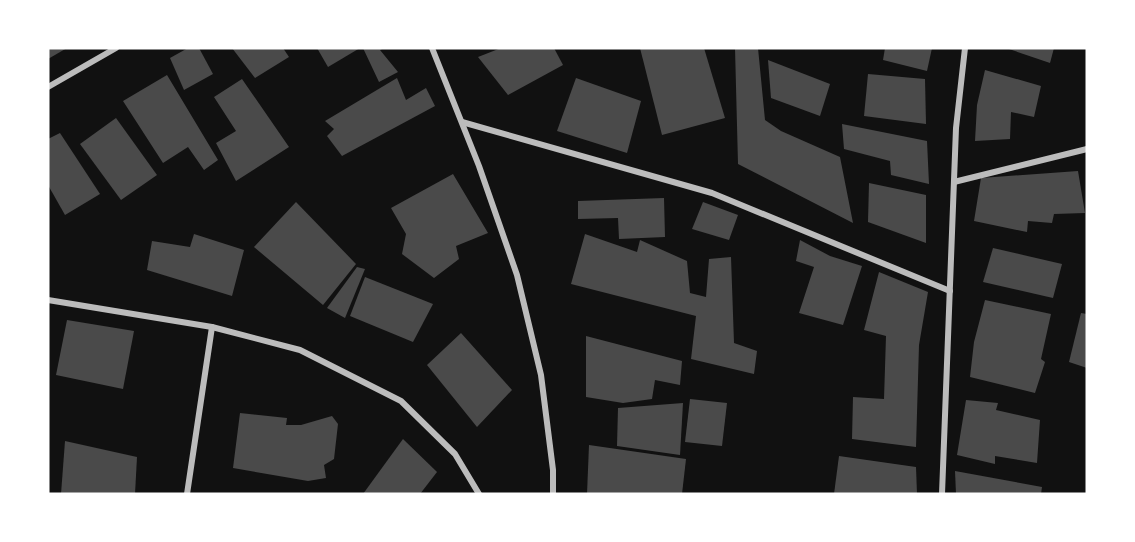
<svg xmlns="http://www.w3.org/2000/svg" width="1135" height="542" viewBox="0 0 1135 542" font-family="'DejaVu Sans',sans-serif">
  <rect width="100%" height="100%" fill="#111"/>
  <g fill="#4a4a4a">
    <polygon points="48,48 67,48 48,59"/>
    <polygon points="188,48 199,48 213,74 184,90 170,58"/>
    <polygon points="232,48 283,48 289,57 255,78"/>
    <polygon points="317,48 360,48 328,67"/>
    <polygon points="363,48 384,48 380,50 398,72 379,82"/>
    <polygon points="501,48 554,48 563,65 508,95 478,57"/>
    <polygon points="640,48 704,48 725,118 662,135"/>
    <polygon points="735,48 758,48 765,120 781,131 840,157 853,223 738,164"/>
    <polygon points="885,48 932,48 927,71 883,60"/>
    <polygon points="1006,48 1054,48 1050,63"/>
    <polygon points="768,60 830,84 820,116 771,98"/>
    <polygon points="985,70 1041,86 1034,117 1011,112 1010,139 975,141 977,105"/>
    <polygon points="868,74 925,79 926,124 864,116"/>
    <polygon points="167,75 218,160 204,170 188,147 163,163 123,101"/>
    <polygon points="397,78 406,100 426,88 435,106 342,156 327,136 334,129 325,121"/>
    <polygon points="576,78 641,101 627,153 557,131"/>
    <polygon points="242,79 289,147 236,181 216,143 236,131 214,97"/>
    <polygon points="116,118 157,175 121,200 80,144"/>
    <polygon points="842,124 927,141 929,184 891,175 890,161 844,149"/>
    <polygon points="60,133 100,194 65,215 48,185 48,139"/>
    <polygon points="1078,171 1085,213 1054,214 1052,223 1028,221 1027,232 974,221 981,178"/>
    <polygon points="453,174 488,233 456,246 459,259 434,278 402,254 406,234 391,208"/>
    <polygon points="869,183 926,195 926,243 868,222"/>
    <polygon points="664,198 665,237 619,239 618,218 578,219 578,201"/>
    <polygon points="296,202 356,264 323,305 254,247"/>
    <polygon points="703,202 738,215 729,240 692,229"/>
    <polygon points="194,234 244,250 232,296 147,270 152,241 190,247"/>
    <polygon points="585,234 637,252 640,240 687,261 690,293 706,297 709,259 731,257 734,343 757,351 754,374 691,359 696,316 571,284"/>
    <polygon points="800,240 830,256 862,266 843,325 799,313 814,267 796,261"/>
    <polygon points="993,248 1062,264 1053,298 983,282"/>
    <polygon points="357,267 365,269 345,318 327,308"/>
    <polygon points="879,272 928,292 919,345 916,447 852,439 853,397 884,399 886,336 864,330"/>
    <polygon points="365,277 433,304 413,342 350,316"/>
    <polygon points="985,300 1051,314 1041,359 1045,362 1035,393 970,377 974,342"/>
    <polygon points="1081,313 1087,314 1087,368 1069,362"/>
    <polygon points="67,320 134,331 123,389 56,375"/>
    <polygon points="461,333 512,390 477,427 427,365"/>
    <polygon points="586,336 682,361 680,385 655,380 652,399 623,403 586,397"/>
    <polygon points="690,399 727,403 722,446 685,442"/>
    <polygon points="966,400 998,403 996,410 1040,420 1037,463 995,456 995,464 957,455"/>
    <polygon points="683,403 680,455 617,446 618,408"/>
    <polygon points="240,413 287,418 286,425 301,425 332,416 338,424 334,459 324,465 326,478 308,481 233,468"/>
    <polygon points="403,439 437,472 420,494 363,494"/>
    <polygon points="65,441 137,457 135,494 61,494"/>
    <polygon points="589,445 686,459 682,494 587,494"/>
    <polygon points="839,456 916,467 917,494 834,494"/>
    <polygon points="955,471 1042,487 1041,494 956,494"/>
  </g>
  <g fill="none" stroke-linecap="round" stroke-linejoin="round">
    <g stroke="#bcbcbc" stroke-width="6">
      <polyline points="432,48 479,166 517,275 541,375 553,470 553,494"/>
      <polyline points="48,87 116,48"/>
      <polyline points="462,122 712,193 950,291"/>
      <polyline points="954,182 1087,149"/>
      <polyline points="48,300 212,327 300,350 401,401 455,454 479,494"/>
      <polyline points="187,494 212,327"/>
      <polyline points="942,494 956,128 965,48"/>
    </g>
  </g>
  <rect width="1135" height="542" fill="none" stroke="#ffffff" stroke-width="99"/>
</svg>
